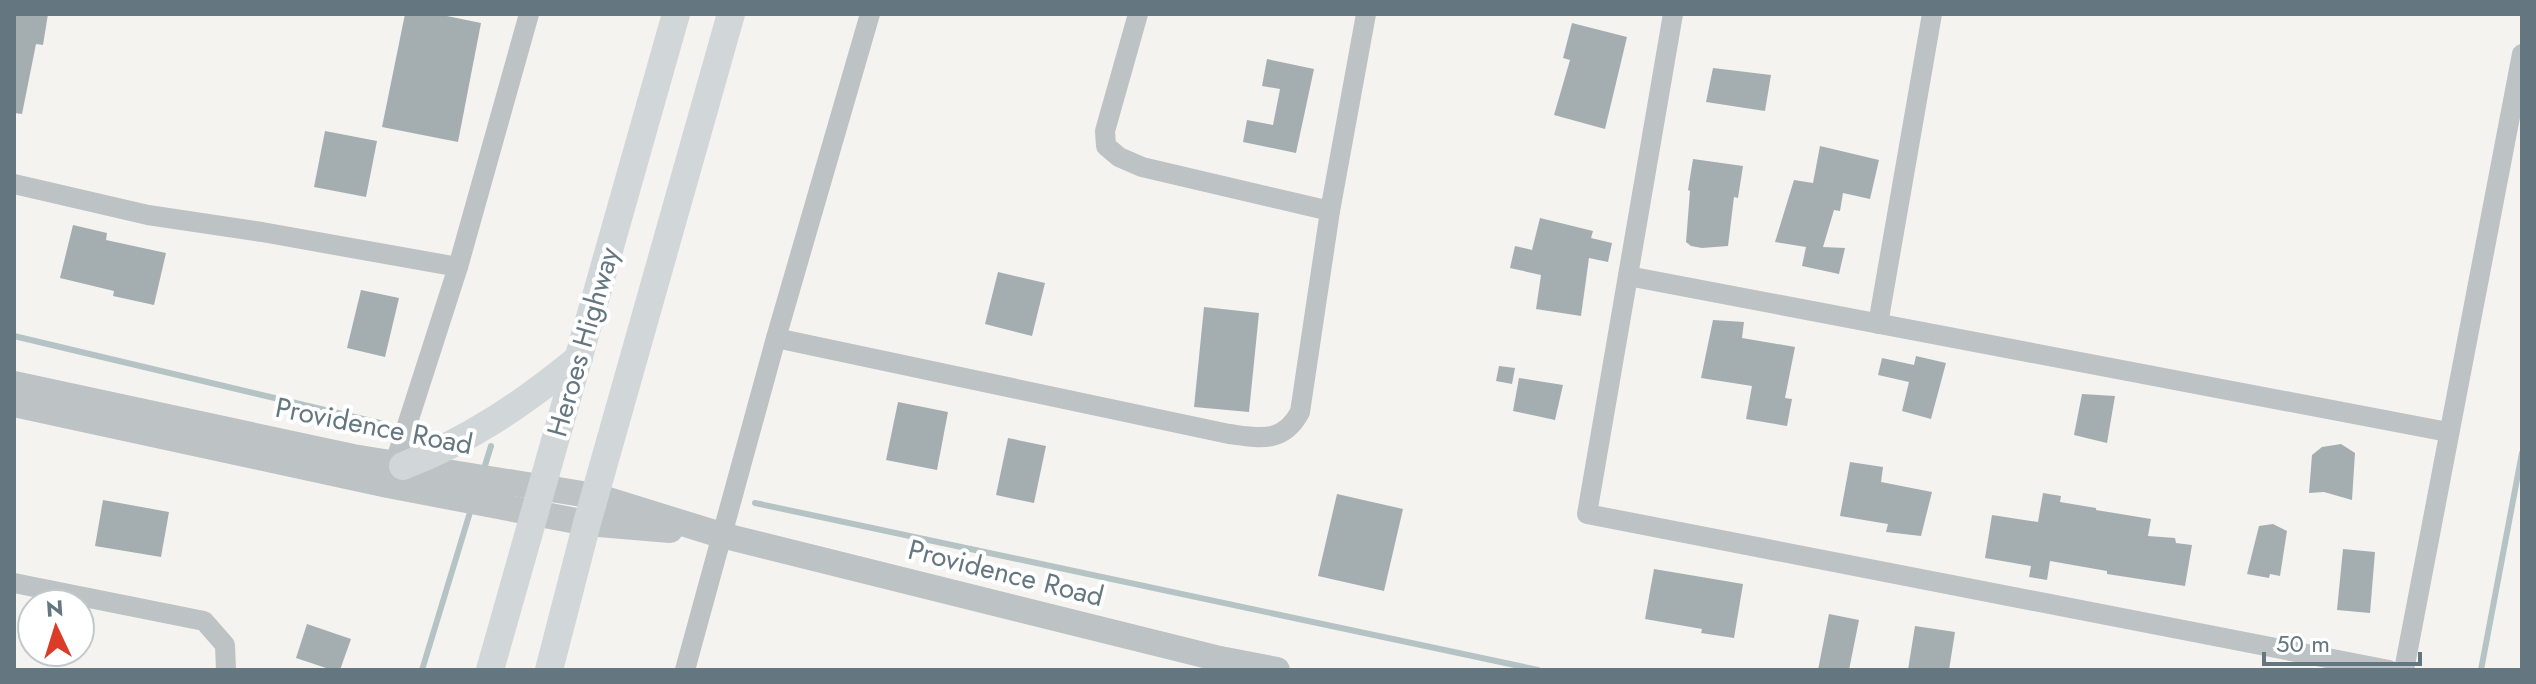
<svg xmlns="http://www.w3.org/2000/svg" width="2536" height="684" viewBox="0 0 2536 684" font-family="Jost,sans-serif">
  <rect width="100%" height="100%" fill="#f4f3f0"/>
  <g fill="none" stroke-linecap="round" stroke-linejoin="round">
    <g stroke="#b5c3c5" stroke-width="6">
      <polyline points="14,336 384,424"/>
      <polyline points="483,472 491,446"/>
      <polyline points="755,503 1538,670"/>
      <polyline points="422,670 471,509"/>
      <polyline points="2481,670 2522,453"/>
    </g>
  </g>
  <g fill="#a4aeb1">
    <polygon points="14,14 48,14 43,45 36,44 22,114 14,113"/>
    <polygon points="405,14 437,14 481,23 458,142 382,127"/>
    <polygon points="1572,23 1627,37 1605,129 1554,115 1570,60 1563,58"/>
    <polygon points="1267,59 1314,69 1296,153 1243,142 1247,120 1273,125 1280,89 1262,86"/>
    <polygon points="1713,68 1771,75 1765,111 1706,102"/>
    <polygon points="325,131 377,141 366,197 314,187"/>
    <polygon points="1820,146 1879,160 1870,199 1843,193 1840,211 1834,210 1823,247 1845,248 1839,274 1802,266 1806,247 1775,242 1794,180 1813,183"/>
    <polygon points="1693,159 1743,166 1738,198 1734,197 1728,246 1702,248 1691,246 1686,242 1690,191 1688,190"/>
    <polygon points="1540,218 1593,231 1591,238 1612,243 1608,262 1589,258 1581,316 1536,309 1541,275 1510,268 1515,246 1532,250"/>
    <polygon points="73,225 107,233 106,240 166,253 154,305 113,296 114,291 60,278"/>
    <polygon points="998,272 1045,283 1032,336 985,324"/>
    <polygon points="361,290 399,298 385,357 347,348"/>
    <polygon points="1204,307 1259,313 1249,412 1194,407"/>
    <polygon points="1713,320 1744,322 1742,338 1795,347 1785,398 1792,399 1787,426 1746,419 1752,386 1701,378"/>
    <polygon points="1916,356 1946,363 1931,419 1902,411 1909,382 1878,375 1882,358 1914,365"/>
    <polygon points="1499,366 1515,368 1512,384 1496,381"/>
    <polygon points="1519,378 1563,385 1555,420 1513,411"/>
    <polygon points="2082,394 2115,396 2107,443 2074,435"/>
    <polygon points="898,402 948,412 937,470 886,460"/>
    <polygon points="1008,438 1046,446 1034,503 996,495"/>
    <polygon points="2341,444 2355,453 2352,500 2324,492 2309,493 2312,455 2322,447"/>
    <polygon points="1850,462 1883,467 1881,482 1932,492 1921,536 1886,532 1888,524 1840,516"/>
    <polygon points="2043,493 2061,496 2060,502 2096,508 2096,510 2151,519 2148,536 2175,538 2176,543 2192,545 2185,586 2107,574 2107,571 2050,561 2047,580 2029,577 2031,566 1985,558 1992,515 2038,522"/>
    <polygon points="1337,494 1403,509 1384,591 1318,576"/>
    <polygon points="103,500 169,512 161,557 95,546"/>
    <polygon points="2273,524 2287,531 2280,576 2270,574 2269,578 2247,574 2259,526"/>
    <polygon points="2343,549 2375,552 2370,613 2337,610"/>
    <polygon points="1654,569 1743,584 1734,638 1701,633 1702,629 1645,619"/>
    <polygon points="1829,614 1859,620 1849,670 1818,670"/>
    <polygon points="307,624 351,639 340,670 332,670 296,658"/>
    <polygon points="1915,626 1955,632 1949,670 1908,670"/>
  </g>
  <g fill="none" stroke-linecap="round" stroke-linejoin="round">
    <g stroke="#bdc2c4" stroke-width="20">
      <polyline points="1138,14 1105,131 1106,146 1119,157 1142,167 1330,211"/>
      <polyline points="1673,14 1587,514 2389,670"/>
      <polyline points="14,184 148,215 262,232 458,267"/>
      <polyline points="1628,276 2448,432"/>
      <polyline points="1878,324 1932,14"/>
      <path d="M776,338L1229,434C1259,438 1283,444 1300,412L1330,211L1366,14"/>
      <polyline points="390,478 458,267 529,14"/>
      <polyline points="14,583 204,621 225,645 226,670"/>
      <polyline points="685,670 776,338 870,14"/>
      <polyline points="2404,670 2522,54"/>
    </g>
    <g stroke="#bdc2c4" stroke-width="26">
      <polyline points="14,384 353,457 595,496 721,535 1220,659 1277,670"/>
      <polyline points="14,404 388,485 587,523 670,530"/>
    </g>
    <g stroke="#d1d6d9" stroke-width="28">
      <path d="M403,466C470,440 524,403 579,358"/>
      <polyline points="490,670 676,14"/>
      <polyline points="549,670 587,523 731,14"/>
    </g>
  </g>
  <g text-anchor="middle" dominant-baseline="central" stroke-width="8" stroke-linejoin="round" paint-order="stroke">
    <g font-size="28" fill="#647780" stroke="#fff">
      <text transform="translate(583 342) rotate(-74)">Heroes Highway</text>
      <text transform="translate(374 426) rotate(11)">Providence Road</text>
      <text transform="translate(1006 573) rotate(14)">Providence Road</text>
    </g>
  </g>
  <rect width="2536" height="684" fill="none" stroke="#647780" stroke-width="32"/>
  <g transform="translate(56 628) rotate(356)"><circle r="38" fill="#ffffff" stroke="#c1c9cc" stroke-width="2"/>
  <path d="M0-6L14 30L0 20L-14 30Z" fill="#db3c28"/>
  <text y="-12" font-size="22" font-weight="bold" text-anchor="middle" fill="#647780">N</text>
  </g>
  <path d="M2264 652v12h156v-12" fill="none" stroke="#647780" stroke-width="4"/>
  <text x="2276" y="652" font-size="24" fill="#647780" stroke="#ffffff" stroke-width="6" paint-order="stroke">50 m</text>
</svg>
